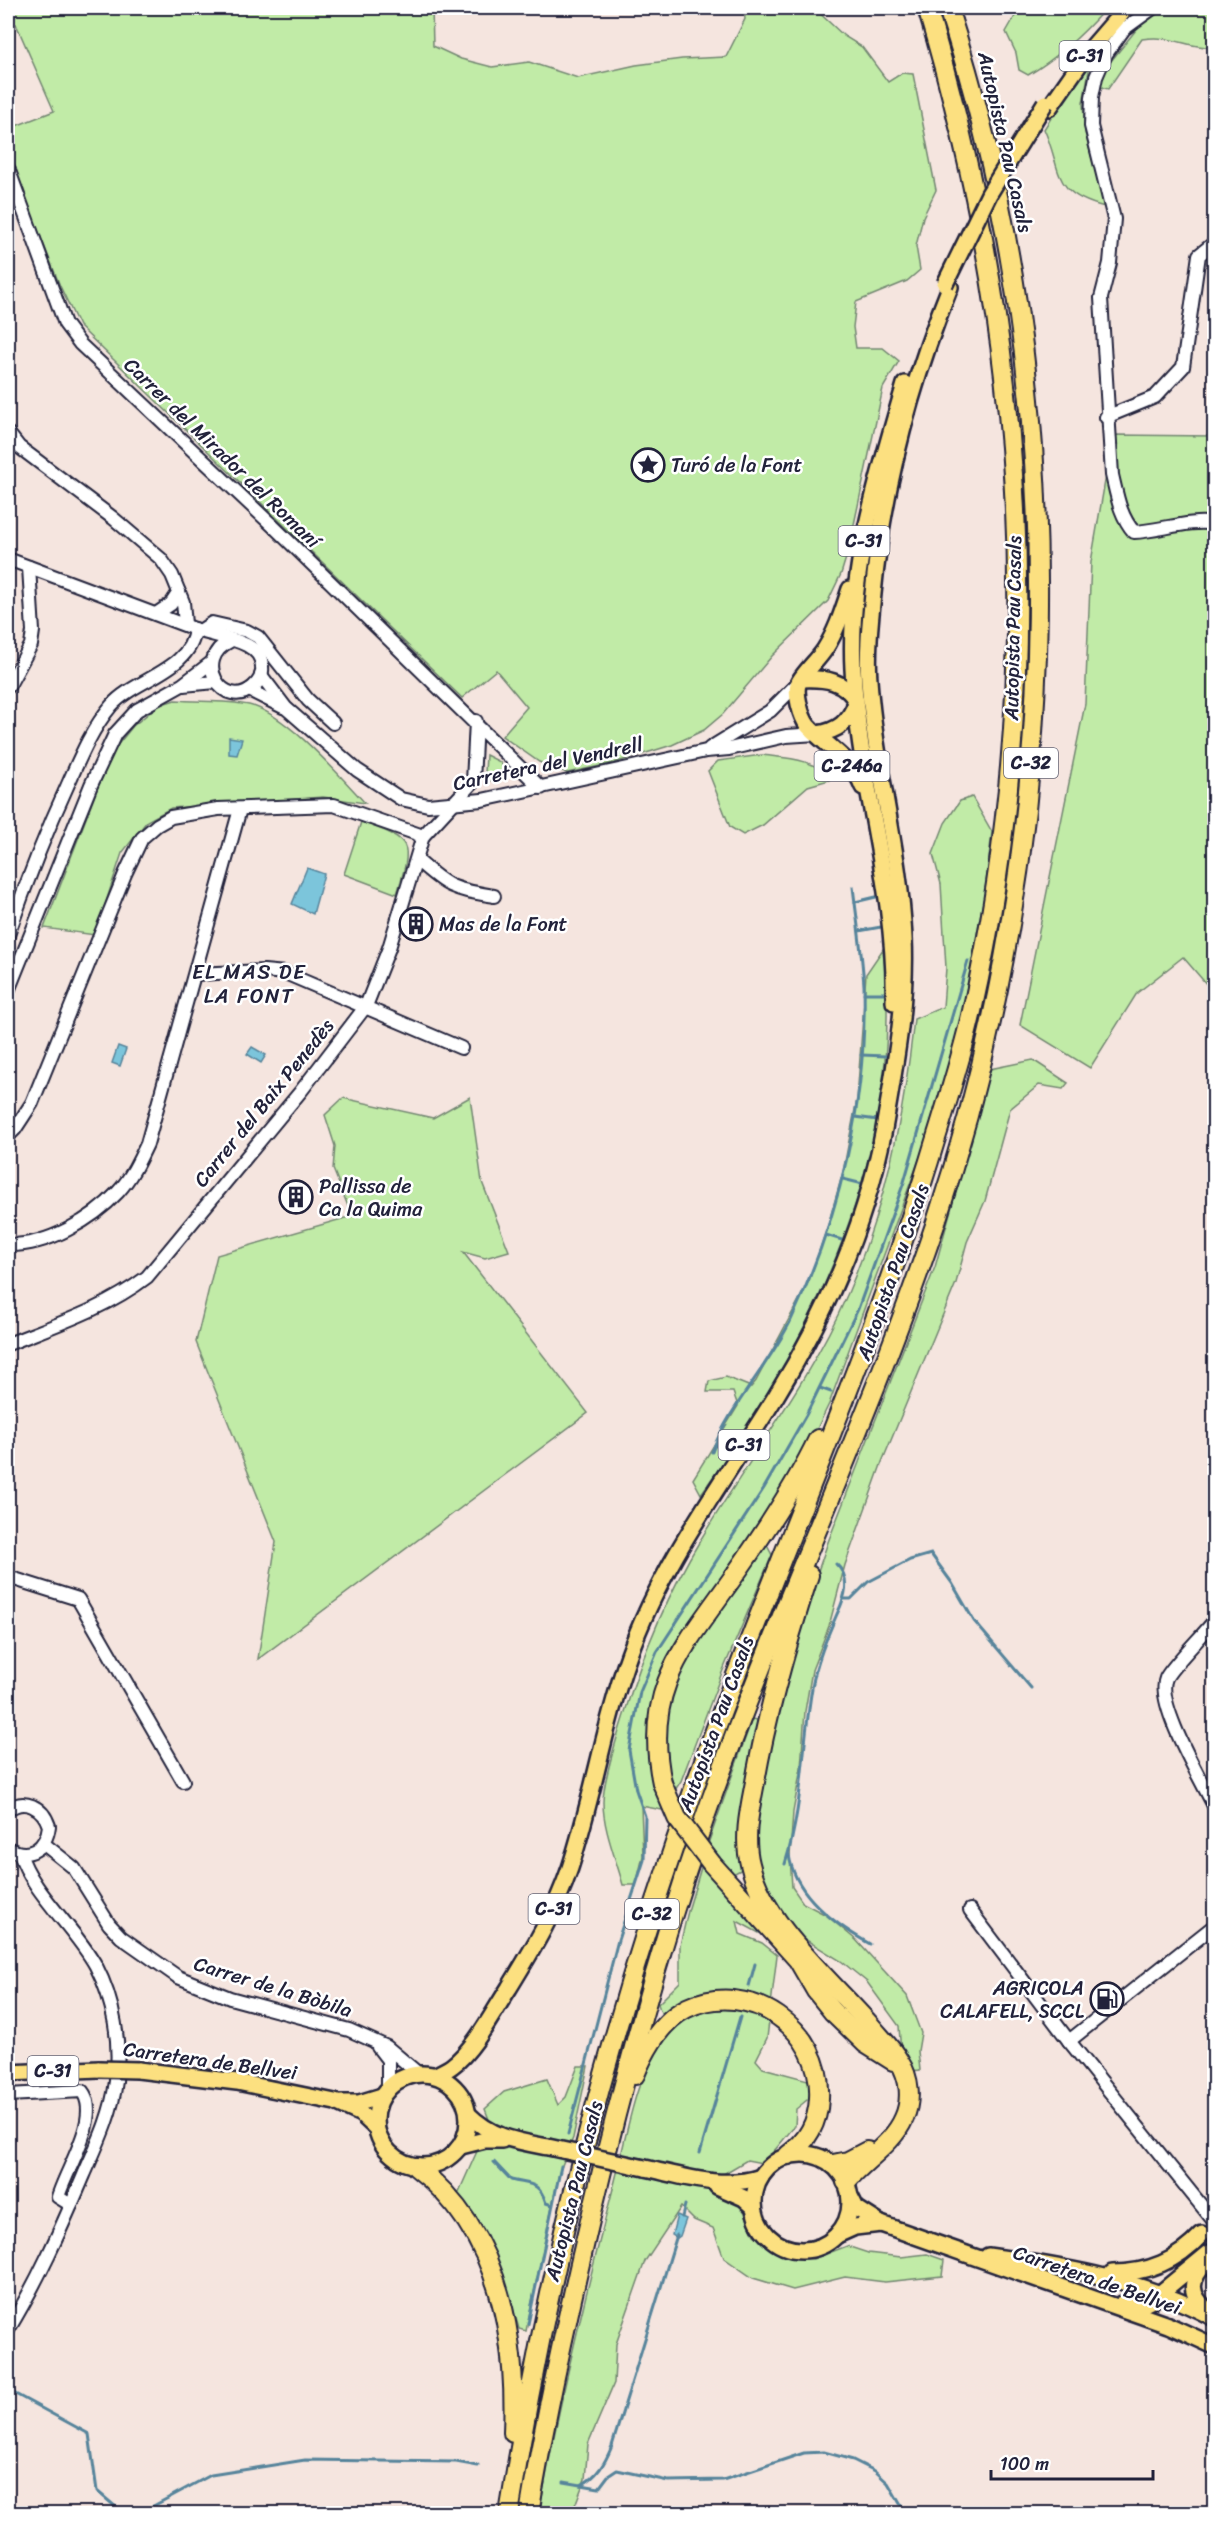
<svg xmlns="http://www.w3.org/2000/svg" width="1222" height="2521" viewBox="0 0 1222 2521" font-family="Sriracha,sans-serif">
  <rect width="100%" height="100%" fill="#f5e5df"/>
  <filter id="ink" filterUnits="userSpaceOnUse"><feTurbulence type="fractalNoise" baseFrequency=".0167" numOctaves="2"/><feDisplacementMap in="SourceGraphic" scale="12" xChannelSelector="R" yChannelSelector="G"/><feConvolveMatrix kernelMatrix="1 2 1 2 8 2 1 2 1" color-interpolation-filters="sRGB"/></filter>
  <g filter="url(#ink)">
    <g fill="#c1eba7" stroke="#728671" stroke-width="1.5">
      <polygon points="8,8 432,8 433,46 461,59 492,67 529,62 578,78 636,65 682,59 726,57 745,19 744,8 814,8 844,36 862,47 888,82 902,73 913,74 936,190 923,217 916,246 920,270 907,281 856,302 853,327 856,348 883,348 899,361 883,388 849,548 841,574 828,601 772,656 723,714 704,730 672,745 614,763 567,773 539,762 502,736 527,707 496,670 462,698 79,326 60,286 8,154 8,129 54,111 16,24 8,26"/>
      <path d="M1017,8H1106C1083,34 1058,58 1028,75L1019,70L1016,53L1006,32L1018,11Z"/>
      <path d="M1138,8H1214V47C1188,49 1173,34 1142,39L1108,89L1100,87L1107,66L1140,25Z"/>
      <path d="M1090,65L1083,103L1085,133L1105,207C1050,193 1063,171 1044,129L1077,77Z"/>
      <polygon points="1113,435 1214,436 1214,993 1183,957 1137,993 1090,1068 1020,1025 1085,704 1091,562"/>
      <path d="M175,700C199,702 225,700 249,705C286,713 339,775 365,803L323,797L171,808L147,821L122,853L95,935L44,928L111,753L133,726L159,705Z"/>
      <polygon points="486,755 500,762 508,774 489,781 485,773"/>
      <path d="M762,755C785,758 817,758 829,780L808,786L763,825L743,835L730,827L708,771L718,761Z"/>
      <path d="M972,797L992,832L985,891L957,1040L927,1138L829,1404L812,1439L759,1530L772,1555L721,1675L681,1781L662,1810L641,1806L643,1856L636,1885H623C616,1859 603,1829 603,1802C603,1781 617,1737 624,1715C643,1653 667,1595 701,1539C750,1457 810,1381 848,1293C886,1204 904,1115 914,1019L943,1007L946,968L941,884L933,854L945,823L960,801Z"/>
      <path d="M361,822C413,840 413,842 397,894L344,874Z"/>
      <path d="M883,949C908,1148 814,1337 701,1494L693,1479L738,1406L733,1392H707L709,1381L726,1377L751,1387L756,1381L809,1281L828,1225L843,1172L857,1099L866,974Z"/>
      <path d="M1033,1060L1068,1083L1063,1089L1039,1085L1010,1109L985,1201L967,1242L956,1283L882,1462L845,1565L829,1626L812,1670L805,1711L801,1768L793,1812L790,1856L792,1887L803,1903L826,1915L856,1940L907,1996L921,2033L918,2051L920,2070L911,2071L901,2054L899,2026L867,1982L841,1961L798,1935L744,1868L733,1874L729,1898L759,1923V1933L737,1921L740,1934L762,1943L777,1955L767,2038L756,2060L763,2068L808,2080L813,2095L796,2109L795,2126C783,2139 776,2151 762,2163L747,2160L725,2173L729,2196L742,2206L754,2235L780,2254L813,2259L847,2246L868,2253L901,2257L927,2254L944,2260L942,2276L885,2282L845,2277L793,2290L753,2278L724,2258L713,2228L694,2220L681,2207L645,2261L616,2344L614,2383L588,2444L585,2479L572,2513L539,2514C559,2402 586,2291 615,2181C628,2131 634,2074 668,2033L658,2004L680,1982V1945L688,1911L709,1841L752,1719L774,1723L809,1597L828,1542L935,1267L990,1069Z"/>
      <polygon points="470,1097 482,1182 509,1251 485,1258 463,1252 588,1413 258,1659 276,1542 196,1342 217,1255 352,1216 333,1169 335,1146 325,1115 343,1098 433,1118"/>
      <polygon points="578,2066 588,2066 573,2138 559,2173 526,2331 519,2329 503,2273 458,2194 490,2122 485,2109 504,2092 547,2079 558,2105 566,2097"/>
    </g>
    <g fill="#7bc5db" stroke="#57849b" stroke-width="1.5">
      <polygon points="229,737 242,739 237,755 229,754"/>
      <polygon points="307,868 324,874 313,914 292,904"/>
      <polygon points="118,1046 126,1049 120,1066 112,1063"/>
      <polygon points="252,1047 266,1055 261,1063 247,1054"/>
      <polygon points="677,2215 686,2219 680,2236 677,2238 672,2235"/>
    </g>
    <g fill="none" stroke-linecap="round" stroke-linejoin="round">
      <g stroke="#57849b" stroke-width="3">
        <polyline points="855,902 876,897"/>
        <polyline points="859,931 881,927"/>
        <polyline points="864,993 888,993"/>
        <polyline points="861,1055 886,1056"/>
        <polyline points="855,1117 878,1120"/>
        <polyline points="843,1179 863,1184"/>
        <polyline points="826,1235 845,1241"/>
        <polyline points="820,1388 831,1392"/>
        <polyline points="715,1445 729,1454"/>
        <path d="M712,1452C729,1407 769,1365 791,1320C840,1216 867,1102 864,986C862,953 857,920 853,887"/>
        <polyline points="845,1599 851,1599 868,1582 910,1560 931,1554 952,1583 974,1621 1031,1688"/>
        <path d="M789,1855C795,1896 836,1925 870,1944"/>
        <path d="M785,1864C803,1807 802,1747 812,1688C816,1663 827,1637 837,1614C845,1598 852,1578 836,1564"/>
        <polyline points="749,1986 755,1964"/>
        <polyline points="568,2134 618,1940 644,1860 645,1816 636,1790 629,1750 640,1692 657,1652 764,1488 806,1415 858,1309 904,1182 968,961"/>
        <polyline points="700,2153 740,2017"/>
        <path d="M494,2162L511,2180C530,2185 539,2181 546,2203L552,2205"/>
        <polyline points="682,2217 685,2205"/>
        <polyline points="528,2324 561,2166"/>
        <polyline points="8,2390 89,2434 97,2491 117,2508 144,2511 211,2475 305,2460 456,2462 478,2466"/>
        <polyline points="564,2482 599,2488 608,2476 617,2470 668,2481 723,2480 804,2453 824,2452 853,2460 875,2471 888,2483 906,2514"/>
        <path d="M581,2485C598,2476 605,2463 612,2446L677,2235"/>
      </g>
      <g stroke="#22223b" stroke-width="16">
        <g id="minor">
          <path d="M1153,8L1124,29L1106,54L1096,77L1092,97L1091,126L1114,219L1110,263L1101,298L1112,475C1117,496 1120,516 1134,532C1159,531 1192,519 1214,524"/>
          <polyline points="8,168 65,324 80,344 274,527 541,788"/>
          <polyline points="1106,417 1155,397 1183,367 1199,255 1214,243"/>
          <polyline points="8,433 19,447 113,518 161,559 172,575 183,602 185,624"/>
          <path d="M8,559L200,631C220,638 262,640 262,667C263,675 259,682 253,687C224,712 191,660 230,641"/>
          <polyline points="156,614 171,604 179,592"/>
          <polyline points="200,631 212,623 247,631 258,637 308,700 333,723"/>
          <polyline points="261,675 286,708 357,770 401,799 428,805 482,800 706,751 729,749 786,736 817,734"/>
          <polyline points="183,685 216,682"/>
          <polyline points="8,687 31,645 33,631 29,567"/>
          <polyline points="249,690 283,707"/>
          <polyline points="710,748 770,711 799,682"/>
          <path d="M417,860C449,889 453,889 494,896"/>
          <path d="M8,935C26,883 46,832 69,782C81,755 92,729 111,706C135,678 191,671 195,629"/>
          <polyline points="195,974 264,971 285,973 461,1048"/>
          <polyline points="8,991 91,785 115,734 137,710 182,685 212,662"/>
          <polyline points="8,1136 15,1129 32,1103 125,874 142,838 157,825 171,817 218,809 334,805 423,836"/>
          <path d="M8,1245C47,1246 92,1220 118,1192C131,1178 139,1161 147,1144L240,809"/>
          <path d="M8,1344C55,1325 105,1309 147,1277L301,1091L366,1006L389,948L423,836L473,782L476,721"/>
          <polyline points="8,1577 78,1599 183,1781"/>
          <path d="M1214,1621C1205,1633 1171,1667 1166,1678C1155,1703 1202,1781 1214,1806"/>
          <path d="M8,1810C24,1797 43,1807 49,1826C46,1849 29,1860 8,1848"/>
          <polyline points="44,1844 74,1868 109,1924 121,1937 178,1977 230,1998 349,2030 387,2047 419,2074"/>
          <polyline points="970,1910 1069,2041 1213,2220"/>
          <polyline points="1069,2041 1214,1926"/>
          <polyline points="378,2047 388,2060 388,2088"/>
          <path d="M8,2095L82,2091C102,2116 66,2169 58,2197L71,2205"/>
          <path d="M8,2330C38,2281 61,2229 84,2175C97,2145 112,2114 116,2081C121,2042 114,2001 96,1966C76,1929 31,1891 20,1853"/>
        </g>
      </g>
      <g stroke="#22223b" stroke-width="20">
        <g id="major">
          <polyline points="1049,108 1088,52 1126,8"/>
          <path d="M850,589C843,610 837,630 825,649C818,660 806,670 799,682C794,692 801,717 808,726C828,748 852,758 863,787"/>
          <path d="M802,679C825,678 844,680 856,701"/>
          <path d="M817,734C838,731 849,722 856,703"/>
          <path d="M894,1002C897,890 858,780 853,669C848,572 878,476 905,384"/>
          <polyline points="138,2070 237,2082 335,2102 361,2114 376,2128"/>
          <polyline points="8,2073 99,2069"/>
          <circle cx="422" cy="2120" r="46"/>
          <path d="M436,2075C441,2072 447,2070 452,2066C474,2050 494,2011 509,1988C533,1949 555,1912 570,1868C593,1798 604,1724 629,1655C663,1560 724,1481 776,1396C827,1313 866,1225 884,1129C895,1066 907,1002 904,938C900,851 875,767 869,680C867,652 870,623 873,594C883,489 911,384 950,287"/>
          <polyline points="341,2103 359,2103 382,2096"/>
          <path d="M468,2114C492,2138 516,2141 548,2147"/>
          <polyline points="461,2146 485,2140 502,2140"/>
          <circle cx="802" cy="2202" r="48"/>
          <path d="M645,2168C683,2176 722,2190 761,2177"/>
          <polyline points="717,2186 744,2198 754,2207"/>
          <polyline points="850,2196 856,2208 881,2224 1168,2325 1214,2346"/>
          <polyline points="837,2235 855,2227 881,2224"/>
          <path d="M988,2256C1066,2267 1144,2280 1214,2318"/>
          <path d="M1206,2263C1189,2280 1189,2294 1207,2310"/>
          <path d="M1112,2273C1149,2273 1177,2261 1202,2234"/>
          <polyline points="1122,2304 1142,2305 1152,2300 1209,2253"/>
        </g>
      </g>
      <g stroke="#22223b" stroke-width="22">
        <g id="highway">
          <path d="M809,1575C787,1643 767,1712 755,1782C750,1808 743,1837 750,1864C764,1925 830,1979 871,2026C880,2037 892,2048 899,2061C910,2078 912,2100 904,2118C893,2144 864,2160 846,2182"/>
          <path d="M662,1783C642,1689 684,1647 734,1576C765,1532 795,1487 818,1439"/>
          <polyline points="712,1864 798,1960 816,1991 832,2011 866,2044 893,2061"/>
          <path d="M635,2075C645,2050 661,2021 687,2008C750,1979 823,2029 819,2098C818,2122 808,2141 788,2155"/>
          <polyline points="833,2164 848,2161 867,2151"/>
          <path d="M416,2167C499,2230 517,2335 513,2433"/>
          <path d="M509,2514C552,2239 625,1969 723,1709C792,1527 871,1348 929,1161C944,1111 961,1061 972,1011C1048,672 1026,339 927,8"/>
          <path d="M529,2514C546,2410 569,2309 593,2208C624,2077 660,1947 704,1820C774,1618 867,1427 935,1225C1065,834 1075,401 948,8"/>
        </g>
      </g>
      <use href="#minor" stroke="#fff" stroke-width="12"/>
      <use href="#major" stroke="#fce080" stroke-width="15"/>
      <use href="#highway" stroke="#fce080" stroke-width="18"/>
      <g stroke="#22223b" stroke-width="20" stroke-linecap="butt">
        <g id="major-bridge">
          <polyline points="945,284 989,194 1045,103"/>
          <polyline points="99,2069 138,2070"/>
          <polyline points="548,2147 645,2168"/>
        </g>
      </g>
      <g stroke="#22223b" stroke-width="22" stroke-linecap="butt">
        <polyline id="highway-bridge" points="662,1783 677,1818 712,1864"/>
      </g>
      <use href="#major-bridge" stroke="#fce080" stroke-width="15"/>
      <use href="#highway-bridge" stroke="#fce080" stroke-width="18"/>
    </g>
  </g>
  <defs>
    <g id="sight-ring" transform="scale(1.725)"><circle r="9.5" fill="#fff" stroke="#22223b" stroke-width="1.5"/><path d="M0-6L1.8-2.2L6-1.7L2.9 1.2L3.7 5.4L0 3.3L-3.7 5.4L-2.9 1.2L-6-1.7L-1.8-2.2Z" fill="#22223b"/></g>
    <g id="building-ring" transform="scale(1.725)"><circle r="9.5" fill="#fff" stroke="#22223b" stroke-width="1.5"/><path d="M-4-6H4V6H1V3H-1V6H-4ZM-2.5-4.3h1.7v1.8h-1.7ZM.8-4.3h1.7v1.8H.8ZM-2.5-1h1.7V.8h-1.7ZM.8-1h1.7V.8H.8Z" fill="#22223b"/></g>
    <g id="fuel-ring" transform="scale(1.725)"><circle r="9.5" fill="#fff" stroke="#22223b" stroke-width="1.5"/><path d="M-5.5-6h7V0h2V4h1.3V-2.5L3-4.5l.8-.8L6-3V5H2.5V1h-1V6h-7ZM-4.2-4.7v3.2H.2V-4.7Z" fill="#22223b"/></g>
  </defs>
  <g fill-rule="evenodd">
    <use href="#sight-ring" x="648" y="465"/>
    <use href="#building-ring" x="416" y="924"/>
    <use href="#building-ring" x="296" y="1197"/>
    <use href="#fuel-ring" x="1107" y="1999"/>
  </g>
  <g text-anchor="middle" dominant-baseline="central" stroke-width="5" stroke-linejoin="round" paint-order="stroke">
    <g fill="#fff" stroke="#646476" stroke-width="1.5">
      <rect x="1059.5" y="41" width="51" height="30" rx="4.5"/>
      <rect x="838.5" y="526" width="51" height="30" rx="4.5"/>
      <rect x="1004" y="748" width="54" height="30" rx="4.5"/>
      <rect x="814.5" y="751" width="75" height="30" rx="4.5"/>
      <rect x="718.5" y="1430" width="51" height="30" rx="4.5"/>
      <rect x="528.5" y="1894" width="51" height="30" rx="4.5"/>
      <rect x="625" y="1899" width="54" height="30" rx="4.5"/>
      <rect x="27.5" y="2056" width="51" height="30" rx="4.5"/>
    </g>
    <g font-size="18" font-weight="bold" fill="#22223b">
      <text x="1085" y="56">C-31</text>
      <text x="864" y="541">C-31</text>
      <text x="1031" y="763">C-32</text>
      <text x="852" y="766">C-246a</text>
      <text x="744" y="1445">C-31</text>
      <text x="554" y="1909">C-31</text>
      <text x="652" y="1914">C-32</text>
      <text x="53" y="2071">C-31</text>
    </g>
    <g font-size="20" fill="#22223b" stroke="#fff">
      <text transform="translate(1005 142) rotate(77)">Autopista Pau Casals</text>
      <text transform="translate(222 453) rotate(44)">Carrer del Mirador del Romaní</text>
      <text transform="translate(1013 628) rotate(-89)">Autopista Pau Casals</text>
      <text transform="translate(548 764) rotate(-12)">Carretera del Vendrell</text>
      <text transform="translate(264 1103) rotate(-51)">Carrer del Baix Penedès</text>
      <text transform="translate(893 1272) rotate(-71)">Autopista Pau Casals</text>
      <text transform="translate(716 1724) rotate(-70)">Autopista Pau Casals</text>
      <text transform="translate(273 1987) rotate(17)">Carrer de la Bòbila</text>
      <text transform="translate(210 2061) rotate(8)">Carretera de Bellvei</text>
      <text transform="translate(574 2191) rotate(-76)">Autopista Pau Casals</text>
      <text transform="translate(1097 2280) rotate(19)">Carretera de Bellvei</text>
    </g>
    <g font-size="20" fill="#22223b" stroke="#fff" text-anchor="start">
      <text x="671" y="465">Turó de la Font</text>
      <text x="439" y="924">Mas de la Font</text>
      <text x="319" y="1186">Pallissa de<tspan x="319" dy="23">Ca la Quima</tspan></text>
      <text x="1084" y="1988" text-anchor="end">AGRICOLA<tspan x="1084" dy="23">CALAFELL, SCCL</tspan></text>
    </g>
    <g font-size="21" letter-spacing="1.5" fill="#22223b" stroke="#fff">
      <text x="249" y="972">EL MAS DE<tspan x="249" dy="24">LA FONT</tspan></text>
    </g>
  </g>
  <rect width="1222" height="2521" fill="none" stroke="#fff" stroke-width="30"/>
  <rect x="15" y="15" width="1192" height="2491" fill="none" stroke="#22223b" stroke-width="2" filter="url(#ink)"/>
  <path d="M991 2470v9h162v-9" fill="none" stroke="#22223b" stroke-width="3"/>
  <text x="1000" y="2470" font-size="18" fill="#22223b" stroke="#ffffff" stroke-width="4.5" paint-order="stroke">100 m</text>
</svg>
